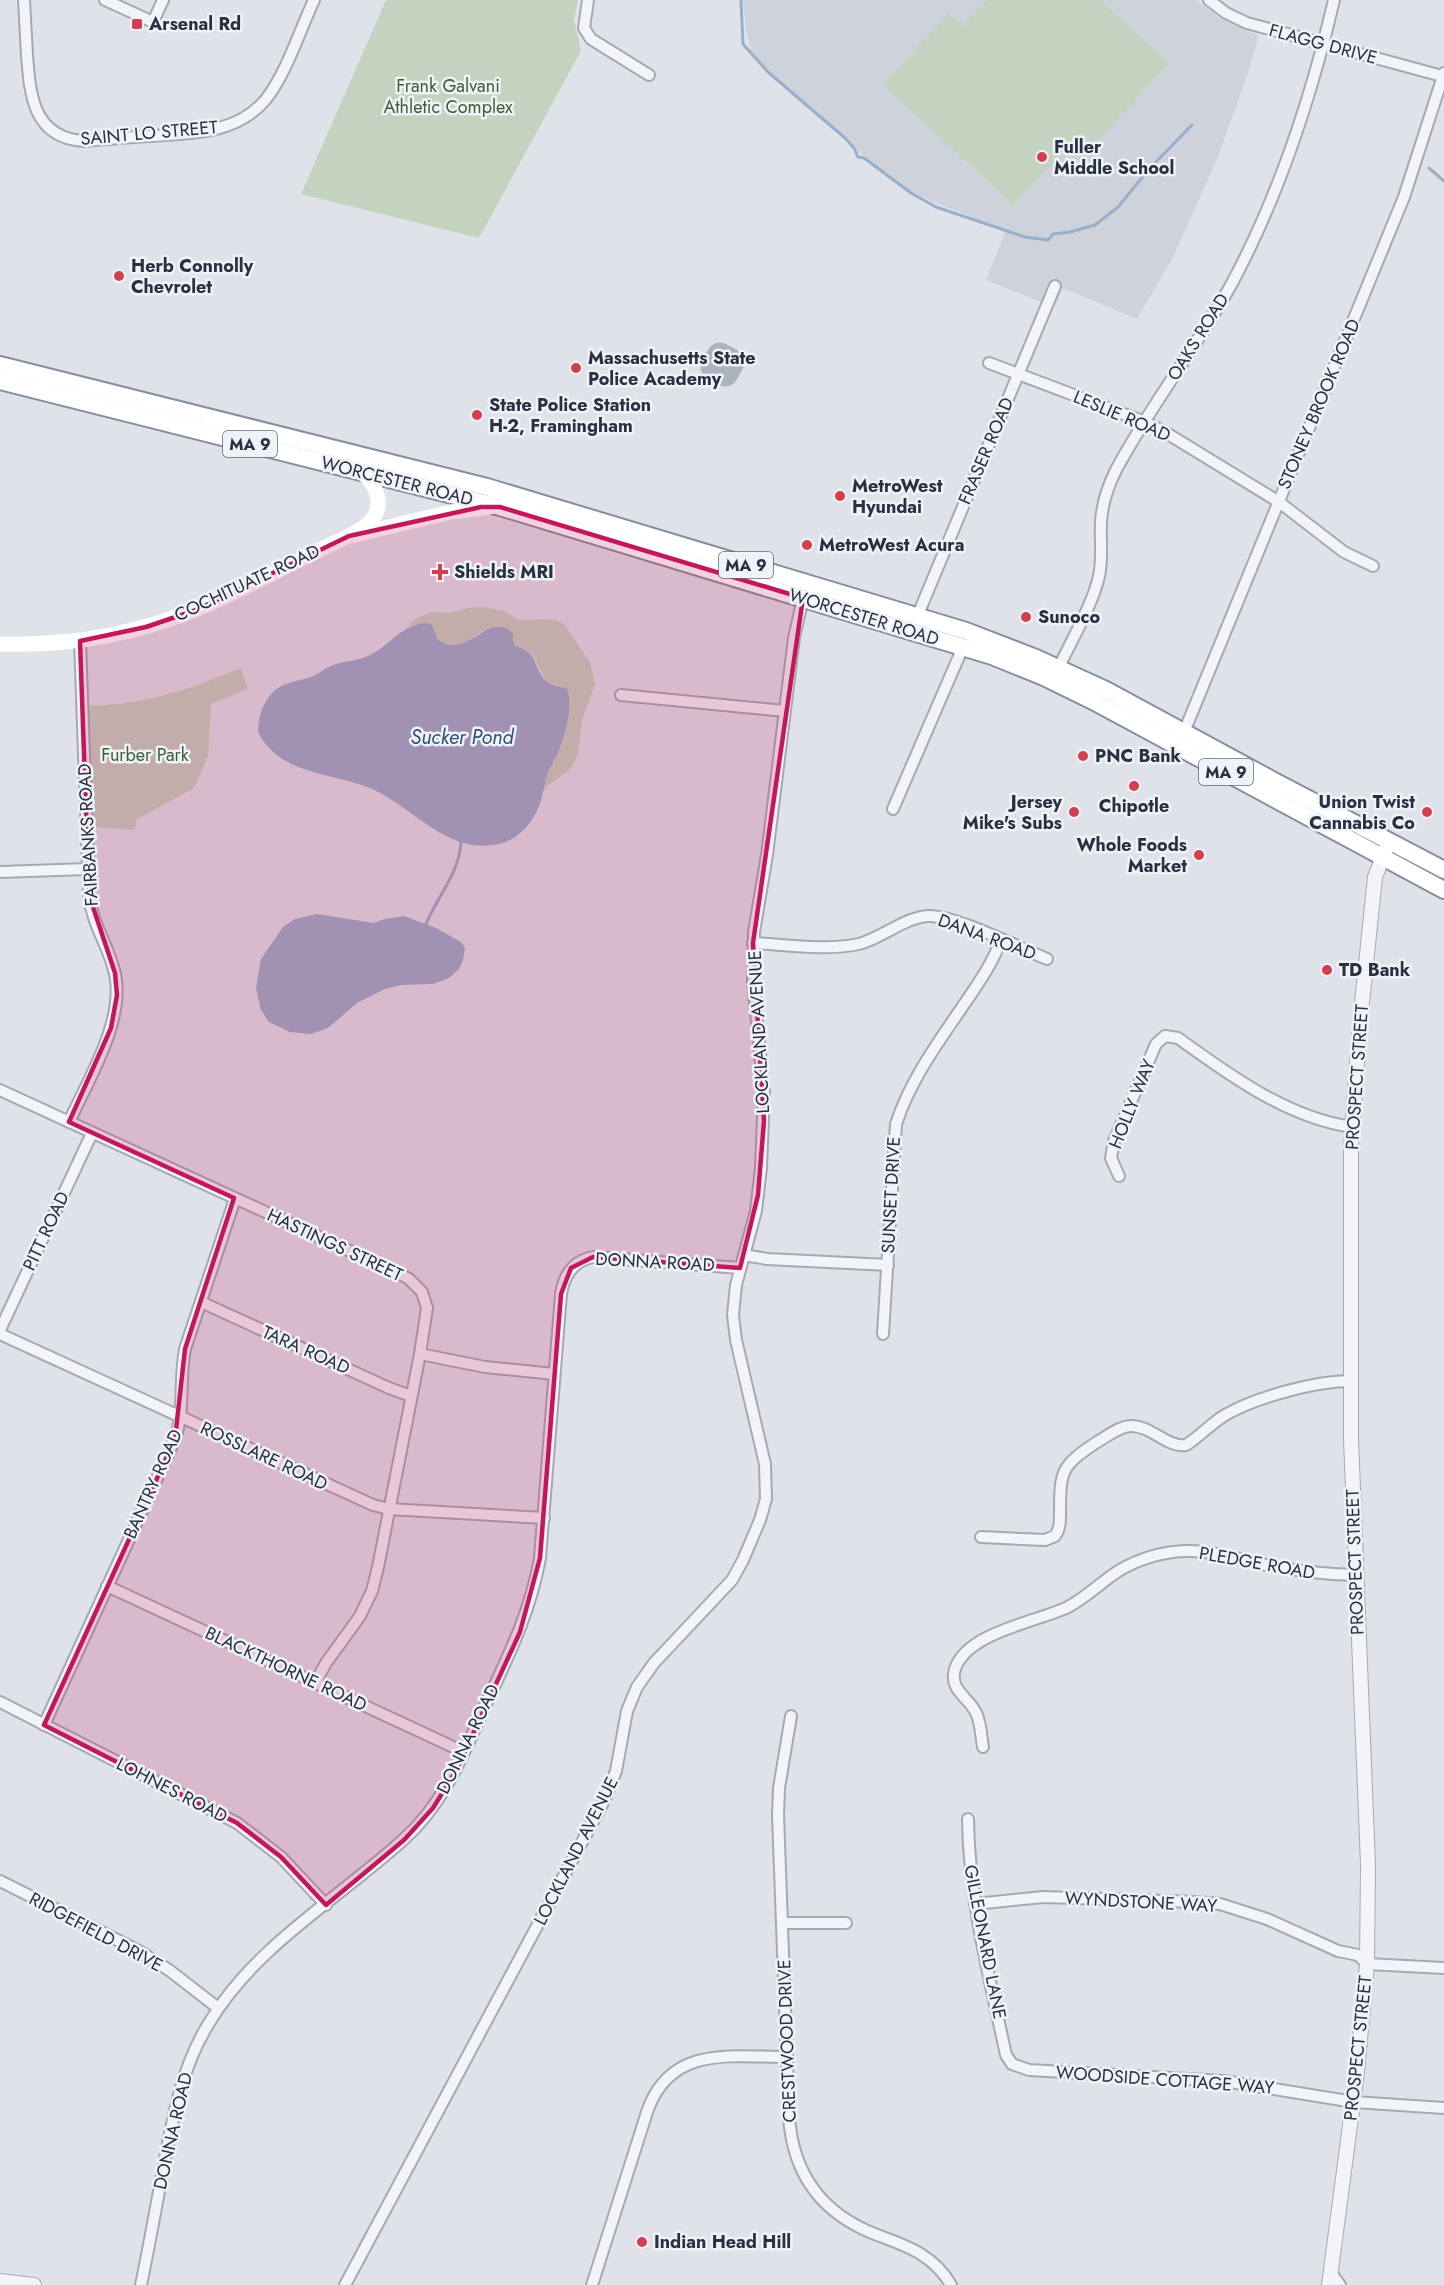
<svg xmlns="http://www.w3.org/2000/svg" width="1444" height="2285" viewBox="0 0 1444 2285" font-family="Jost,sans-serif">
  <rect width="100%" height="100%" fill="#dfe3e9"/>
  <polygon fill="#cdd2db" points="743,0 1196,0 1221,19 1259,36 1247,76 1216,162 1173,257 1137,319 1063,288 1054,307 986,280 1006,230 933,202 898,185 860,153 752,56 746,30"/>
  <g fill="#c4d3c0">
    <polygon points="386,0 578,0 574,20 581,51 479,238 301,194"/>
    <polygon points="987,0 1099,0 1169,63 1094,145 1080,133 1014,205 883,85 949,13 963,26"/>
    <path d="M483,607L504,611L519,620L542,619L555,620L564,624L590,662L595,684L582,720L578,754L573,765L567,772L552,782L543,792C544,779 549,772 555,761C563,742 572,716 570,695L561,686L548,683L544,678L533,655L526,649L515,646L499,625L483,631L462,645L444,643L438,640L432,625L419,624L406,627L414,620L431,612L450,613L467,608Z"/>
    <path d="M241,668L248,689L211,704L208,756L194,788L136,820L135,830L92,827L89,706C146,704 188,690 241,668Z"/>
  </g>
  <g fill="#99afca">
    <path d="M427,623L432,625L438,640C472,660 486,609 513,633V641L515,646C539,652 532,665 545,680C551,687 560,685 567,689C576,705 561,751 551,767C546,776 545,782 543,792C539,814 524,837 502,843C450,858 415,808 372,789C333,772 280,776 258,732C258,716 263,702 274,691C284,682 301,681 313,676C320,673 326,668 333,665C344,661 357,661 368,656C392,645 399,625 427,623Z"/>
    <polygon points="317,914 374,923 385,919 404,916 436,928 461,942 465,948 463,960 459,969 449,978 433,984 401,985 385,989 357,1003 328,1028 311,1034 290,1032 269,1022 261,1010 256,988 261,959 283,927 295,919"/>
  </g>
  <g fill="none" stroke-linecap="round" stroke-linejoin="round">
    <g stroke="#99afca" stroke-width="3">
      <polyline points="741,0 743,44 768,72 845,138 854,148 858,157 864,158 911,193 936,207 1025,237 1048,240 1053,234 1070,232 1095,225 1118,207 1150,168 1192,125"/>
      <polyline points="1429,168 1444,181"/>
      <path d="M426,924C438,895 459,874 461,842"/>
    </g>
    <polygon stroke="#acb2be" stroke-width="27" points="720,356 731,362 725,373 714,367"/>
    <g stroke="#a4aab3" stroke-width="14">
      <g id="minor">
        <path d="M24,0C25,18 26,37 27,55C30,95 33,138 84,141C106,139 129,137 152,136C192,133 238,134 266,99C286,74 300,30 314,0"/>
        <polyline points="105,0 153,22 163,0"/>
        <polyline points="588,0 584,28 591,39 649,75"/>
        <polyline points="1209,0 1226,13 1247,23 1442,76"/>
        <polyline points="989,363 1145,422 1168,434 1279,502 1344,552 1373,566"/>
        <polyline points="917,617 1055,286"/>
        <path d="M1059,667C1071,641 1093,604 1099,576C1103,559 1100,540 1101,522C1102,504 1108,486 1116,470C1150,406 1196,348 1231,285C1279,196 1311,98 1334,0"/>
        <polyline points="621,695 785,711"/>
        <polyline points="1184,732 1404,197 1444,73"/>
        <polyline points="893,809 963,647"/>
        <polyline points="0,872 88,869"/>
        <path d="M753,943C788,945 825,951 859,944C882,938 908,915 931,916C961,918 1018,947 1047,959"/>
        <polyline points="0,1090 400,1274 409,1279 422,1292 427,1308 420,1354 378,1567 372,1591 360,1616 326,1663 315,1683"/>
        <path d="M69,1122C88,1080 125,1021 115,974C109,946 92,925 89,895L80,641"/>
        <path d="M1119,1176L1111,1158L1114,1141L1156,1044L1165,1036L1178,1038C1229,1075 1288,1118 1352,1127"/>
        <polyline points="744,1255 767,1259 888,1265"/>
        <polyline points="201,1302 389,1388 411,1396"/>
        <polyline points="0,1330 92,1133"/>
        <polyline points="0,1334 373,1505 389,1509 544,1518"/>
        <path d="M883,1334L896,1124C911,1078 940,1040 967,1000C980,981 993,962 1001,940"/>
        <polyline points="420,1354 485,1367 554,1374"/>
        <path d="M981,1537L1045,1540L1055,1536C1060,1529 1060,1523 1060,1514C1060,1470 1061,1466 1097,1442C1108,1436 1118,1427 1130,1426C1151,1425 1167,1448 1186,1445C1201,1436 1212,1422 1227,1414C1257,1397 1316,1381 1351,1381"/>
        <polyline points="107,1586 464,1752"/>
        <polyline points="0,1702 237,1823 281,1857 326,1905"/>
        <path d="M791,1716L779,1788L778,1815L789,2117C793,2175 822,2214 877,2235C907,2246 934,2255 951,2285"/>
        <path d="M44,1725L175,1439C185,1410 179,1379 185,1349L235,1199"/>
        <path d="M983,1747C981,1736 981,1725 977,1715C971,1698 948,1691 955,1669C967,1632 1037,1622 1068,1607C1087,1597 1102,1581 1120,1570C1139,1559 1163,1552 1185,1551C1208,1550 1230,1557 1252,1562C1286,1570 1321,1574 1355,1575"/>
        <path d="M968,1819C969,1899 989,1976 1006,2055L1012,2064L1029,2070L1224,2081L1354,2102L1444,2108"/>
        <polyline points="0,1881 139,1951 169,1970 218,2008"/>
        <polyline points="975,1904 1043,1897 1195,1902 1220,1904 1267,1919 1338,1951 1358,1955 1367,1964 1444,1968"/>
        <polyline points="782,1923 846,1923"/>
        <polyline points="1331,2273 1340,2285"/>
        <path d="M141,2285C149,2246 156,2208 163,2169C173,2118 181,2068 209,2023C255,1946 338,1899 403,1840C445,1803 464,1752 487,1702C509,1655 531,1610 540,1558L561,1294C564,1275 573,1261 593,1257L740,1268"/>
        <polyline points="345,2285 605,1799 616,1771 627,1711 637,1687 654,1663 732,1580 743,1560 760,1520 766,1499 765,1464 736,1340 733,1315 736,1285 756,1211 761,1168 764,1093 753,981 754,932 767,855 794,638 803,598"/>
        <path d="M592,2285L648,2109C672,2045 732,2057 787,2057"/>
      </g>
    </g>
    <g stroke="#a4aab3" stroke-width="16">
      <g id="tertiary">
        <polyline points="0,2281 34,2285"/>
        <polyline points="1329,2285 1357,2072 1367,1964 1368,1865 1351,1439 1351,1146 1360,1022 1375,877 1386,849"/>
      </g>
    </g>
    <g stroke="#868fa0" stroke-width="20">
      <g id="trunk">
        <polyline points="0,365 487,487 966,631 1036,658 1106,690 1274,781 1444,870"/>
        <polyline points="0,381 500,507 992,656 1044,677 1093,701 1444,890"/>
      </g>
    </g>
    <use href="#minor" stroke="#f2f4f7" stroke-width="10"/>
    <use href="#tertiary" stroke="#f2f4f7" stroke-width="14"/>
    <g stroke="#fff" stroke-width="15">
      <polyline points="355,535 451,512 490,507"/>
      <path d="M0,644C68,646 134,635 197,609C249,588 298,559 349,536C356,532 364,528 370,522C386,505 376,483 360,471"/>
    </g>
    <use href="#trunk" stroke="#fff" stroke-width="16"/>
  </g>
  <path fill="#c2185b" fill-opacity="0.2" stroke="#c2185b" stroke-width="4.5" stroke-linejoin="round" d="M481,507H500L803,598L753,943L764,1121L758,1195L740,1268L593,1257L571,1268L561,1294L540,1558L520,1632L456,1771L433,1808L404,1840L326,1905L281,1857L237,1823L44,1725L175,1439L185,1349L234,1198L69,1122L111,1028L117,995L115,973L89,895L80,641L146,627L196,610L349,536Z"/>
  <g fill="#d24050" stroke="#eff2f6" stroke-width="2">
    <rect x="131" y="18" width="12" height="12" rx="3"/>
    <circle cx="1042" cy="157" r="6"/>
    <circle cx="119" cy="276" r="6"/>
    <circle cx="576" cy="368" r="6"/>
    <circle cx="477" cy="415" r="6"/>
    <circle cx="840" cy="496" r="6"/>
    <circle cx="807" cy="545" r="6"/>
    <path d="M437 563h6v6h6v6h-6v6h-6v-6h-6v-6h6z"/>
    <circle cx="1026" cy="617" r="6"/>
    <circle cx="1083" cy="756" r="6"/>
    <circle cx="1134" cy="786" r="6"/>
    <circle cx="1074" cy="812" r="6"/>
    <circle cx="1427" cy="812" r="6"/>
    <circle cx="1199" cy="855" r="6"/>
    <circle cx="1327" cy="970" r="6"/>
    <circle cx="642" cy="2242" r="6"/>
  </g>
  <g text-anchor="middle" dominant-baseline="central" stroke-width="5" stroke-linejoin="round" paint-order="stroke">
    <g fill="#eff2f6" stroke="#646a77" stroke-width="1.5">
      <rect x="223" y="431" width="54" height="26" rx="4.5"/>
      <rect x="719" y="552" width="54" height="26" rx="4.5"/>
      <rect x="1199" y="759" width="54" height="26" rx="4.5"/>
    </g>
    <g font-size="16" font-weight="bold" fill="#283041">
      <text x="250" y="444">MA 9</text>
      <text x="746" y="565">MA 9</text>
      <text x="1226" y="772">MA 9</text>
    </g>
    <g font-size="18" font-weight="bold" fill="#283041" stroke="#eff2f6" text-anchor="start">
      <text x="149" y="24">Arsenal Rd</text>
      <text x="1054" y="147">Fuller<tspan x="1054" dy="21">Middle School</tspan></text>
      <text x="131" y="266">Herb Connolly<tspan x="131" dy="21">Chevrolet</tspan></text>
      <text x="588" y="358">Massachusetts State<tspan x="588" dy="21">Police Academy</tspan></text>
      <text x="489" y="405">State Police Station<tspan x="489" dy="21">H-2, Framingham</tspan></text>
      <text x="852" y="486">MetroWest<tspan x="852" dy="21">Hyundai</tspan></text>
      <text x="819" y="545">MetroWest Acura</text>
      <text x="454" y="572">Shields MRI</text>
      <text x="1038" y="617">Sunoco</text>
      <text x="1095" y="756">PNC Bank</text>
      <text x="1062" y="802" text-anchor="end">Jersey<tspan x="1062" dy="21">Mike's Subs</tspan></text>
      <text x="1415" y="802" text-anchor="end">Union Twist<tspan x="1415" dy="21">Cannabis Co</tspan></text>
      <text x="1134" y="806" text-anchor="middle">Chipotle</text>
      <text x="1187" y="845" text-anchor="end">Whole Foods<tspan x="1187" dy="21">Market</tspan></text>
      <text x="1339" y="970">TD Bank</text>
      <text x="654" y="2242">Indian Head Hill</text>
    </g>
    <g font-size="18" fill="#283041" stroke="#eff2f6">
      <text transform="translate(1323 44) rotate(15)">FLAGG DRIVE</text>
      <text transform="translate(149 133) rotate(-5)">SAINT LO STREET</text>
      <text transform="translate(1198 337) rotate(-58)">OAKS ROAD</text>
      <text transform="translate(1319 404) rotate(-67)">STONEY BROOK ROAD</text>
      <text transform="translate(1122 416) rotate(23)">LESLIE ROAD</text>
      <text transform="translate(986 451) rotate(-67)">FRASER ROAD</text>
      <text transform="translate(397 481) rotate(14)">WORCESTER ROAD</text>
      <text transform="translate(247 583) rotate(-25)">COCHITUATE ROAD</text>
      <text transform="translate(864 617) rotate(17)">WORCESTER ROAD</text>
      <text transform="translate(88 835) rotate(-93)">FAIRBANKS ROAD</text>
      <text transform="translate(987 937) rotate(20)">DANA ROAD</text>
      <text transform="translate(759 1032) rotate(-93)">LOCKLAND AVENUE</text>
      <text transform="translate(1357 1077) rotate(-86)">PROSPECT STREET</text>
      <text transform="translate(1132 1104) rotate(-68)">HOLLY WAY</text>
      <text transform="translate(891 1195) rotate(-87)">SUNSET DRIVE</text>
      <text transform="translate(46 1231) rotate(-65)">PITT ROAD</text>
      <text transform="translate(335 1245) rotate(25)">HASTINGS STREET</text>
      <text transform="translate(655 1262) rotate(3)">DONNA ROAD</text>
      <text transform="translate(306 1350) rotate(24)">TARA ROAD</text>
      <text transform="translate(264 1456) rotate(25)">ROSSLARE ROAD</text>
      <text transform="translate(153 1484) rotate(-66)">BANTRY ROAD</text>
      <text transform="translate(1355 1562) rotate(-92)">PROSPECT STREET</text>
      <text transform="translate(1257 1563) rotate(10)">PLEDGE ROAD</text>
      <text transform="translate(286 1669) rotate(25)">BLACKTHORNE ROAD</text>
      <text transform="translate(468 1739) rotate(-64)">DONNA ROAD</text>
      <text transform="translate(172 1790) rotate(27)">LOHNES ROAD</text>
      <text transform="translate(576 1851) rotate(-63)">LOCKLAND AVENUE</text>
      <text transform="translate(1141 1902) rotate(3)">WYNDSTONE WAY</text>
      <text transform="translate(96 1932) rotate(28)">RIDGEFIELD DRIVE</text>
      <text transform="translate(985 1942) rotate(79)">GILLEONARD LANE</text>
      <text transform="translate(787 2041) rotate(-92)">CRESTWOOD DRIVE</text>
      <text transform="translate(1358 2048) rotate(-84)">PROSPECT STREET</text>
      <text transform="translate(1165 2080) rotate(4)">WOODSIDE COTTAGE WAY</text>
      <text transform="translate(173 2131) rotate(-77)">DONNA ROAD</text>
    </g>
    <g font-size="18" fill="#3a5d34" stroke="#eff2f6">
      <text x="448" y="86">Frank Galvani<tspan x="448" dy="21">Athletic Complex</tspan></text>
      <text x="145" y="755">Furber Park</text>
    </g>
    <g font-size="20" font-style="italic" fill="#304d76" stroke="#eff2f6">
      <text x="462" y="737">Sucker Pond</text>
    </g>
  </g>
</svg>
